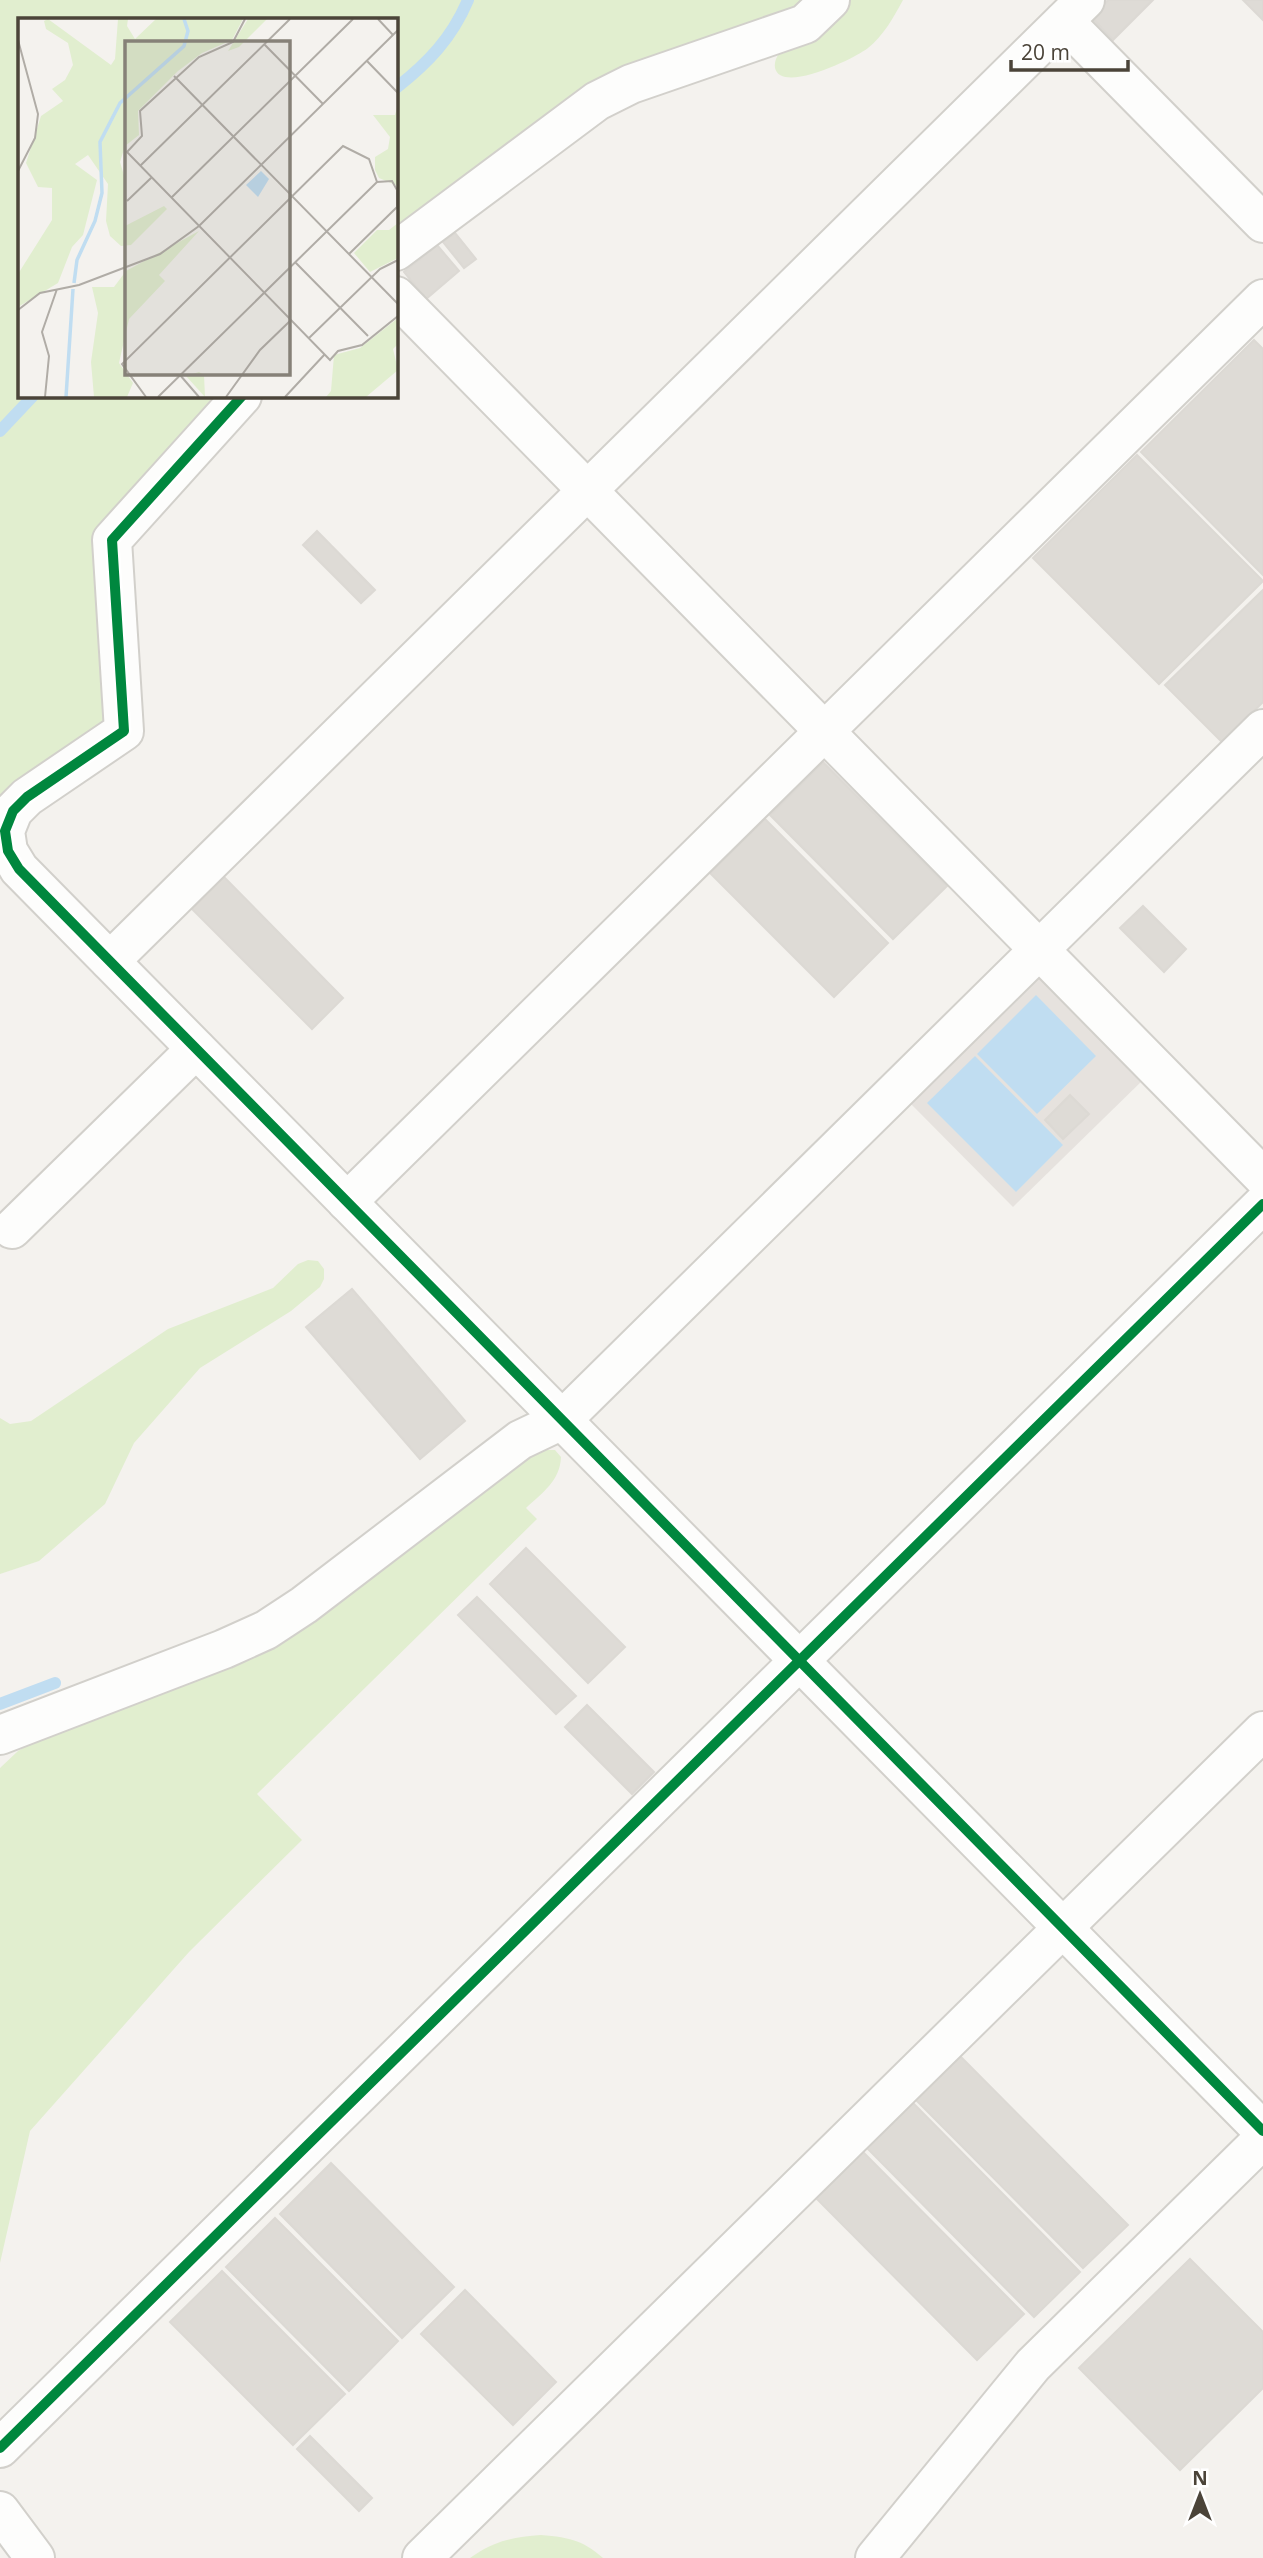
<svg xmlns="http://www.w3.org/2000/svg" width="1263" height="2558" viewBox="0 0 1263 2558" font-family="'Open Sans',sans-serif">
  <rect width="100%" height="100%" fill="#f4f2ee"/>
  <polygon fill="#e6e2de" points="1033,976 1045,977 1145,1078 1013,1207 907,1100"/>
  <g fill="#e1eecf">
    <polygon points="0,0 811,0 396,232 396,19 19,19 19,396 222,396 106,525 105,722 0,802"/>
    <path d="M847,0H903C893,18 884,35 868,48C854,59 781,94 775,68C774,60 778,54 783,49Z"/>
    <polygon points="308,1260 318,1261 324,1269 324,1279 320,1287 291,1311 200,1368 134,1443 105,1504 39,1561 0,1574 0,1418 10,1424 31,1421 168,1329 273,1288 298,1264"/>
    <path d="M541,1450H555L561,1457C560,1481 543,1492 526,1508L537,1519L257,1794L302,1840L189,1952L30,2131L0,2263V1768L18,1751L39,1739L231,1665L529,1455Z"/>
    <path d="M541,2535C567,2537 583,2540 603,2558H470C494,2541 512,2537 541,2535Z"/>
  </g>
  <g fill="#c0ddf1">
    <polygon points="1036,995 1096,1056 1037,1114 977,1054"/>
    <polygon points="975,1056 1063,1145 1016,1192 927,1103"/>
  </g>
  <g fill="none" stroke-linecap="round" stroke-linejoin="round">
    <g stroke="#c0ddf1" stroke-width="12">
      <path d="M396,88C428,63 452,38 468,0"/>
      <polyline points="0,431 33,396"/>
      <polyline points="0,1704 55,1683"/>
    </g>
  </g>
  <g fill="#dedbd6" stroke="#dcd9d4" stroke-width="2">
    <polygon points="1108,0 1153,0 1113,40 1091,17"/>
    <polygon points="1243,0 1263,0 1263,20"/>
    <polygon points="455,233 476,259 464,268 443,242"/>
    <polygon points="437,245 459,271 426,299 404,272"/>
    <polygon points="1254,340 1263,349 1263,575 1141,452"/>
    <polygon points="1137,455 1263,581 1159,684 1033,558"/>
    <polygon points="317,531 375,590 361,603 303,545"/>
    <polygon points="1263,590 1263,702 1222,742 1165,685"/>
    <polygon points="823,762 947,886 893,939 770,815"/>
    <polygon points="765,819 888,943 834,997 710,873"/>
    <polygon points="224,877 343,998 312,1029 192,909"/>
    <polygon points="1143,906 1186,949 1164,972 1120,928"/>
    <polygon points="1070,1095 1089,1114 1063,1139 1045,1120"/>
    <polygon points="352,1289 465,1421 420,1459 306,1327"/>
    <polygon points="526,1548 625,1647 588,1683 490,1584"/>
    <polygon points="477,1597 576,1696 556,1714 458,1615"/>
    <polygon points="587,1705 654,1772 632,1794 565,1727"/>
    <polygon points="960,2056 1128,2225 1083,2268 916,2100"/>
    <polygon points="913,2103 1080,2272 1034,2317 867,2148"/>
    <polygon points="863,2152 1024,2314 977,2360 816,2198"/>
    <polygon points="331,2163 454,2287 402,2338 280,2214"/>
    <polygon points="275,2218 398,2341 349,2391 226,2267"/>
    <polygon points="1190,2259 1263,2332 1263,2388 1180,2470 1079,2368"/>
    <polygon points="222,2271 345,2394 293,2445 170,2322"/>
    <polygon points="465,2290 556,2382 513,2425 421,2334"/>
    <polygon points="310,2436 372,2498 359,2511 297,2449"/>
  </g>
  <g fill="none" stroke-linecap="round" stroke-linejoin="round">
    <g stroke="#d2d0cb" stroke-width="42">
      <g id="minor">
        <polyline points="1064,21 1263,223"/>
        <polyline points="396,251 597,101 631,84 805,24 830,0"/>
        <polyline points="396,296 1263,1177"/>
        <polyline points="242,396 112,540 124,731 27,797 13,811 5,831 8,851 19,869 1263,2131"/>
        <polyline points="110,961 1085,0"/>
        <polyline points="347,1202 1263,299"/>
        <polyline points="12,1229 196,1049"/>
        <polyline points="0,1735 224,1649 266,1630 304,1605 520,1440 562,1420 1263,729"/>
        <polyline points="0,2448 1263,1204"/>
        <polyline points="0,2511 35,2558"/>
        <polyline points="422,2558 1263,1731"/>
        <polyline points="875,2558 1033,2365 1263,2139"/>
      </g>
    </g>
    <use href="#minor" stroke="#fdfdfc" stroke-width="38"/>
    <g stroke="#fff" stroke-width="15">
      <g id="cycleway">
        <polyline points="242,396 112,540 124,731 27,797 13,811 5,831 8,851 19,869 1263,2131"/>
        <polyline points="0,2448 1263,1204"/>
      </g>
    </g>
    <use href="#cycleway" stroke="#00873e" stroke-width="10"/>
  </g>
  <g transform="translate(18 18)">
    <rect width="380" height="380" fill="#f4f2ee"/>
    <path d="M30,1L93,47L97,41L100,1H110L109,8L117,21L138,1H225L214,22L184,35L160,53L120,93L121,117L107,128L102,144L108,164L107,208L146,188L149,191L113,227L103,228L92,218L88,203L90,166L70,137L57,146L79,162L65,217L54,229L40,265L0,289V256L34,202V170L20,169L8,145L23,98L45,83L34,71L47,62L55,47L50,25L28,11L26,3ZM230,1H249L221,29L210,33ZM380,87V168L361,160L357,152V139L370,131L372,119L355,97H377ZM380,205V240L352,254L336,235L359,212H371ZM181,213L141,257L147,263L111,301L101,345L115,365L109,379H76L73,344L80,295L74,269H96L108,253ZM380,300V326L375,331L380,352L348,379H308L313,373L316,337L342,330ZM181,354L186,357L187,379L168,358Z" fill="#e1eecf"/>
    <path d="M243,153L251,161L240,179L228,167Z" fill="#c0ddf1"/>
    <path fill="none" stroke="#c0ddf1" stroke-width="3.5" d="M56,265L59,242L77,203L84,175L82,124L102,85L166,28L170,13L166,1M48,379L55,271"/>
    <path fill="none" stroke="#b0aca6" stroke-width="2" d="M227,1L215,24L181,39L122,93L124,118L109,134L312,342L320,333L344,327L380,298M360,1L375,17M0,22L20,96L17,120L0,153M246,26L305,86M349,43L380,75M156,58L380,286M122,148L272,1M153,180L335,1M109,183L133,160M277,244L350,318M0,292L22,275L61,267L142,236L181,208L380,12M291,320L362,251L380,242M162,357L181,379M27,379L31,338L24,314L39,271M128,379L104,346L325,128L351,141L359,164M140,379L359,164L374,163L379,172V189L331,236M208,379L242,332L273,302M267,379L307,336"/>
    <path fill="#868178" fill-opacity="0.15" stroke="#868178" stroke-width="3.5" d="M107,23H272V357H107Z"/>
    <rect width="380" height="380" fill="none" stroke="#4b4439" stroke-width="3.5"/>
  </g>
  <g transform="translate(1200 2495)" stroke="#ffffff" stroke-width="5" paint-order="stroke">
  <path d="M0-5L12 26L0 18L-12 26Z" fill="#4b4439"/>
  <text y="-10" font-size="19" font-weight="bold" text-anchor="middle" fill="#4b4439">N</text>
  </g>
  <path d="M1011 60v10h117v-10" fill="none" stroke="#4b4439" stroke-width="3.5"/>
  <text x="1021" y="60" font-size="21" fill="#4b4439" stroke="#ffffff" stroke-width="5" paint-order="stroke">20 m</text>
</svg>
